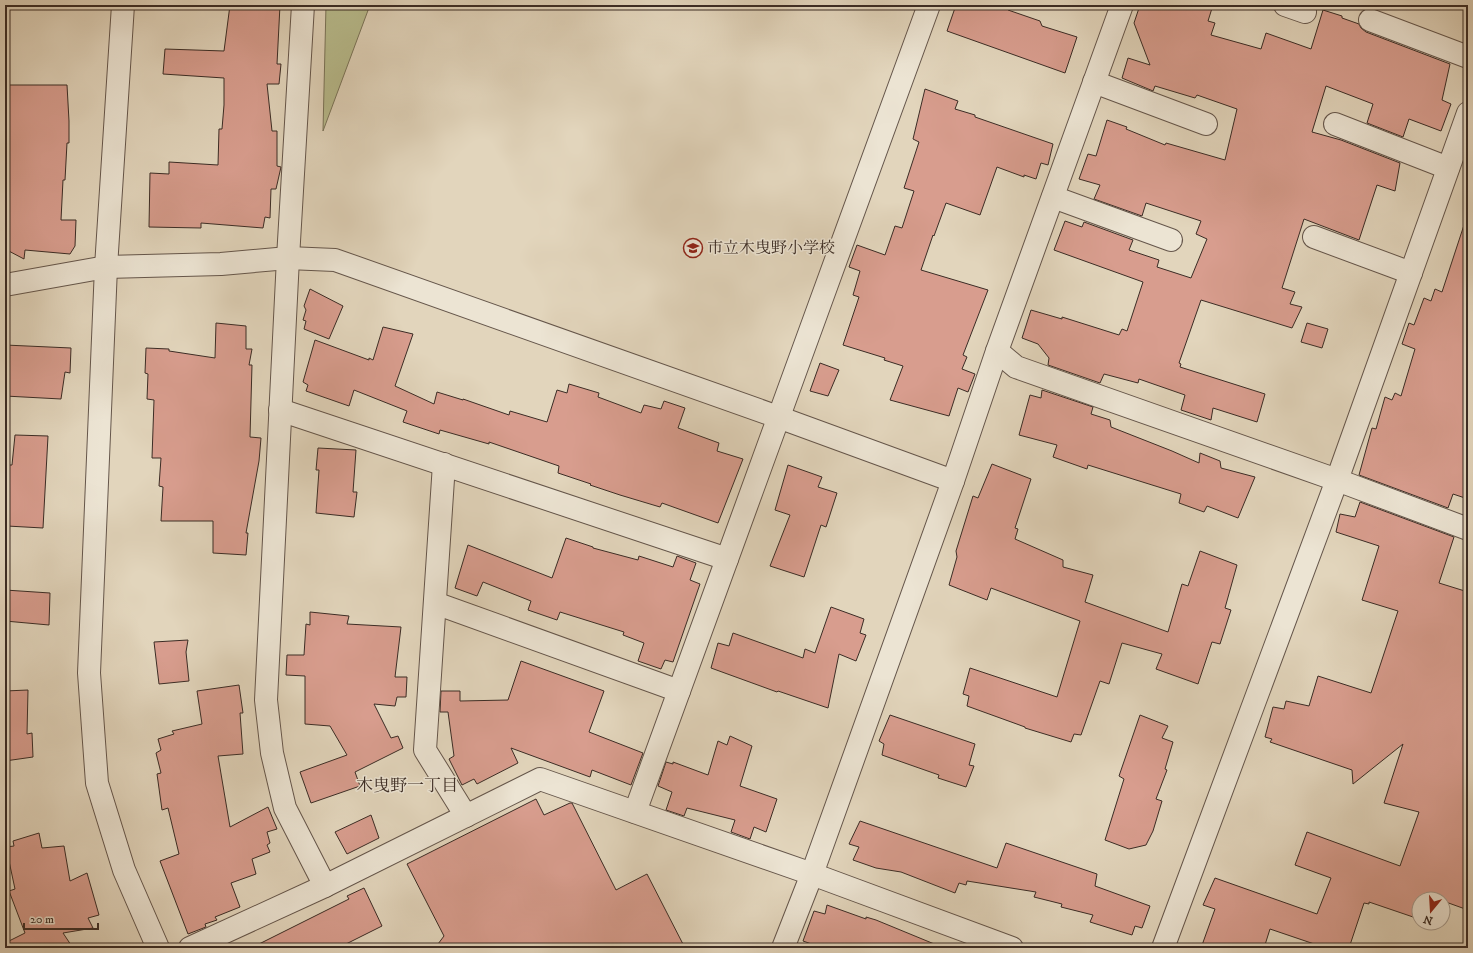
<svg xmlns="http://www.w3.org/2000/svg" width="1473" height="953" viewBox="0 0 1473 953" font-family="'IM FELL DW Pica','Noto Serif JP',serif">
  <rect width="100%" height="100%" fill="#e2d5bc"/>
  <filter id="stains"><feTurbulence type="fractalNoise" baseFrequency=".005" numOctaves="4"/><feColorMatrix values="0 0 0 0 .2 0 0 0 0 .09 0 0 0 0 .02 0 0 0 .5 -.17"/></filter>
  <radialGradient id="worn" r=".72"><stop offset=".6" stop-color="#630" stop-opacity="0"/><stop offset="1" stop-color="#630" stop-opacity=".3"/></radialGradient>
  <polygon fill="#b8bc8d" stroke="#7a7459" points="326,5 370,5 323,131"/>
  <g fill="#d89d8e" stroke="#3b2c25">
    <polygon points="230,5 280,5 277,64 281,64 279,84 267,84 272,131 277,131 277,166 281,167 276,189 271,189 270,218 265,217 263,228 201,223 201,228 149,227 150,173 169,174 169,162 218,165 219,129 222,129 224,105 224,78 163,74 165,49 224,51"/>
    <polygon points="956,5 1008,5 1008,10 1040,21 1042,26 1077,37 1065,73 947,31"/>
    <polygon points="1140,5 1213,5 1208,21 1215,23 1211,35 1261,49 1266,33 1311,49 1323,10 1342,16 1342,18 1359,24 1361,28 1366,32 1450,64 1442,100 1451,104 1441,131 1409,119 1403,137 1367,123 1373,104 1326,86 1312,132 1341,140 1400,163 1395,191 1377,185 1359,240 1304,219 1282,288 1295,292 1290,304 1302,307 1292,328 1201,300 1179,363 1181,364 1180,367 1265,394 1257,422 1213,408 1211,420 1181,410 1185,395 1139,379 1138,383 1104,374 1100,383 1048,365 1049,358 1038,344 1022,338 1031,310 1062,319 1062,317 1119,335 1122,329 1127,331 1143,282 1054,250 1065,221 1082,227 1084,222 1133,240 1129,250 1159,260 1157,267 1191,278 1207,239 1196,234 1201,221 1146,203 1142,216 1094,199 1100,185 1079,179 1088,154 1096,156 1107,120 1127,127 1126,129 1165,145 1166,143 1225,160 1237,109 1197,95 1195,98 1155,86 1153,91 1122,78 1128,58 1150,65 1134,23"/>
    <polygon points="5,85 67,85 69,121 69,143 67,143 65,180 63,180 61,220 76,220 75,246 70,254 25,250 24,259 5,249"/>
    <polygon points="925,89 958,101 955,109 975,115 975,117 1053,144 1048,165 1041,163 1036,179 1024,175 1024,177 997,167 980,215 946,203 934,236 933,235 921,270 988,290 963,355 967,357 962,369 975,374 968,392 958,388 949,416 890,400 903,366 884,360 885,358 843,345 859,297 853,295 860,271 849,267 857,245 885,255 895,226 902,228 914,191 904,188 919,142 913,139"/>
    <polygon points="1464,225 1468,225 1468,499 1453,494 1448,508 1359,475 1372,428 1376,429 1385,397 1392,400 1395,393 1401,396 1415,349 1402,344 1409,323 1414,325 1424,298 1431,301 1435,289 1442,292"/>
    <polygon points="310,289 343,306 329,339 304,329 306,321 303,320 306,310 304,306"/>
    <polygon points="216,323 246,326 246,349 252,349 249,365 252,365 250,437 261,438 259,461 246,533 248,533 246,555 213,553 213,521 161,521 163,487 159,486 161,458 152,458 154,400 147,399 148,374 145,373 146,348 169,349 169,351 215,358"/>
    <polygon points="1307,323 1328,329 1322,348 1301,342"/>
    <polygon points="383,327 413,334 395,386 434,404 437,392 463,400 463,399 509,415 510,411 547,422 557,390 567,393 569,384 599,393 598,397 641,413 644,405 661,409 664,401 685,408 678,428 719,443 717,451 743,459 718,523 662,503 660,507 620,495 590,485 591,484 558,473 559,466 489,442 489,444 440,430 439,434 403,422 407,411 354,390 349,406 306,391 308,385 303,382 315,340 369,360 369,358 373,360"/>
    <polygon points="5,345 71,348 70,373 65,372 61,399 5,396"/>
    <polygon points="820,363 839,370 828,396 810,391"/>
    <polygon points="1042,390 1093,407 1091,414 1110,420 1111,427 1172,451 1199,463 1200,453 1220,461 1221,468 1255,477 1238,518 1207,506 1204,512 1179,503 1181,494 1088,465 1087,469 1053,457 1057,445 1019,435 1030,395 1041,398"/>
    <polygon points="15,435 48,436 43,528 7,526 8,491 7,491 7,465 12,465"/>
    <polygon points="318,448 356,450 353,492 357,492 354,517 316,513 319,470 316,470"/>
    <polygon points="992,464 1031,479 1015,528 1018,529 1015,539 1063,560 1063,567 1093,575 1085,602 1168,632 1182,584 1188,586 1200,551 1237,565 1225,608 1231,610 1220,644 1212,642 1198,684 1156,669 1162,654 1122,643 1109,684 1100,681 1081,735 1074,734 1071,742 1025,728 1025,727 967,706 969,696 963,694 970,668 1057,697 1080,621 991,588 987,600 949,585 957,557 956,551 973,496 978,498"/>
    <polygon points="788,465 822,477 818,487 837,493 826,527 821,525 804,577 770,566 790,515 775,510"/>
    <polygon points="1360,502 1454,537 1439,583 1468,592 1468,910 1443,901 1443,899 1419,899 1419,919 1369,902 1369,904 1364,903 1349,948 1326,948 1270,929 1264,948 1201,948 1215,909 1203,905 1215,878 1317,914 1331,878 1295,865 1307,832 1400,866 1419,812 1384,803 1403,744 1353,784 1352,770 1270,742 1272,739 1265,737 1273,707 1284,709 1286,701 1309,706 1318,676 1371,693 1398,611 1362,600 1379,546 1336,532 1340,514 1355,517"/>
    <polygon points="566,538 593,547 593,548 638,560 639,556 673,567 677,556 696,563 690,580 700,584 673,662 665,660 661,669 638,661 644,643 623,635 624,632 560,612 557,620 528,610 531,601 483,582 477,596 455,588 468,545 552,578"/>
    <polygon points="5,590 50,593 49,625 5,621"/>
    <polygon points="831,607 864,619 860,633 866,635 856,661 839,654 828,708 778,691 777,692 711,668 718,643 729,646 733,633 803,658 805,649 815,653"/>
    <polygon points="310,612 349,616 347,624 401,627 395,677 407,677 406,697 397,697 395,706 374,704 391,738 398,736 403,748 355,772 360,786 311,803 300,772 347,755 330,726 305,724 305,676 286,675 287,655 304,655 306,624 310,625"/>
    <polygon points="188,640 186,652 189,681 159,684 154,642"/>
    <polygon points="521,661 604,691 589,732 643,753 631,785 592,770 590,777 511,748 518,763 477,784 474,779 462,785 449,759 454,756 448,712 440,712 441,691 460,691 460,701 508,700"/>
    <polygon points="239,685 243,713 240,713 243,754 218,756 230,827 268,807 277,829 267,832 270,843 267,845 270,852 252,859 256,874 231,883 240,907 215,917 217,920 205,924 206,927 188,934 160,861 179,854 168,808 162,810 157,774 161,773 156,753 161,750 158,739 174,734 172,731 202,724 197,691"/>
    <polygon points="28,690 27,734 32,733 33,757 5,761 5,691"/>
    <polygon points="890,715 975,744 969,765 974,766 966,787 938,778 939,775 882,755 884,744 879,741"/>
    <polygon points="1140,715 1168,726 1162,738 1173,742 1165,769 1167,770 1156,799 1162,801 1153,831 1146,845 1129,849 1105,840 1124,779 1119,776"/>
    <polygon points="730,736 752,746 740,786 777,799 766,832 754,827 750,839 731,832 735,820 687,808 684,816 666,810 672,792 658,786 666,762 673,764 673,762 708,775 718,741 727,745"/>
    <polygon points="536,799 544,815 570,803 572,803 616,890 647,874 685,948 435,948 444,936 407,864"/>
    <polygon points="371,815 379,838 347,854 335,832"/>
    <polygon points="860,821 997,868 1006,843 1097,874 1095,886 1150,906 1142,928 1135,926 1132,935 1090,922 1093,915 1061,907 1062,904 1034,897 1036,892 967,881 966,885 959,883 955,893 901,872 876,868 853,860 859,847 849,844"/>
    <polygon points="39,833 42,848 64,846 70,881 87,873 99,915 88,918 93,928 63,933 73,948 5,948 5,943 25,933 9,891 15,889 6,847 14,846 13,841"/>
    <polygon points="364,888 382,926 338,948 251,948 349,899 347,896"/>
    <polygon points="827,905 866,919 866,917 876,920 944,948 823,948 803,941 814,911 825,914"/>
  </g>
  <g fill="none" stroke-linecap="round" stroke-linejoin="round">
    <g stroke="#65564b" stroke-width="24">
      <g id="minor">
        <polyline points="303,5 288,258 266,700 272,753 285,808 325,886"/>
        <polyline points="1285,5 1305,12"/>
        <polyline points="1370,20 1468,57"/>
        <polyline points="1094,82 1206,124"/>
        <polyline points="1335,124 1448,168"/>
        <polyline points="1053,197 1171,240"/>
        <polyline points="1314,237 1411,273"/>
        <polyline points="5,285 106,267 221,264 288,258 335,260 778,417 953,481 997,351 1122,5"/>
        <polyline points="997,351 1016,367 1337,480 1468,529"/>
        <polyline points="280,410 727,559"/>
        <polyline points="444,464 425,750 466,816"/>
        <polyline points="435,603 679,691"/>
        <path d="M635,812C732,543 831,274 929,5"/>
        <polyline points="190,948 325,886 540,779 812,874 1012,948"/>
        <polyline points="783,948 812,874 953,481"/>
        <polyline points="1163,948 1337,480 1468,113"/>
      </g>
    </g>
    <g stroke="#65564b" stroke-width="24">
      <polyline id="tertiary" points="123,5 106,267 89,673 97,783 124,870 158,948"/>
    </g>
    <use href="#minor" stroke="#ece4d3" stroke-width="22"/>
    <use href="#tertiary" stroke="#ece4d3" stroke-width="22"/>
  </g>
  <defs>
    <g id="school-ring" transform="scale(1)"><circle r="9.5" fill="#ece4d3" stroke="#8f2418" stroke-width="1.5"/><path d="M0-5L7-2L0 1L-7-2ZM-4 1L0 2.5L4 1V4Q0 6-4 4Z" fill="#8f2418"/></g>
  </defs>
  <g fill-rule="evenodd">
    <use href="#school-ring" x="693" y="248"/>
  </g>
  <g text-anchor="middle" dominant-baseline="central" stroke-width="3" stroke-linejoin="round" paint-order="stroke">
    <g font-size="16" fill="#3b2c25" stroke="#ece4d3" text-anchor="start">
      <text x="707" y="248">市立木曳野小学校</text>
    </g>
    <g font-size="17" fill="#3b2c25" stroke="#ece4d3">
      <text x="407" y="786">木曳野一丁目</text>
    </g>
  </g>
  <rect width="1473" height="953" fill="none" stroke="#e2d5bc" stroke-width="20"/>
  <rect x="6" y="6" width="1461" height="941" fill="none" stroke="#3b2c25" stroke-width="2"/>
  <rect x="10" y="10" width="1453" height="933" fill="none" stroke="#3b2c25"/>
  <g transform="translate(1431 911) rotate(198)"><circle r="19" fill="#ece4d3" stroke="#a59a8d"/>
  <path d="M0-3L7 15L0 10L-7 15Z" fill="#8f2418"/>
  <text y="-6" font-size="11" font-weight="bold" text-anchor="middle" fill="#3b2c25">N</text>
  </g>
  <path d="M24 923v6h74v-6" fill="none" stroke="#3b2c25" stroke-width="2"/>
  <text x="30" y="923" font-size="12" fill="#3b2c25" stroke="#ece4d3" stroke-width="3" paint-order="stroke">20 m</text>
  <rect width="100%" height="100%" filter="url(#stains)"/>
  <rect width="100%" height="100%" fill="url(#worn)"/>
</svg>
